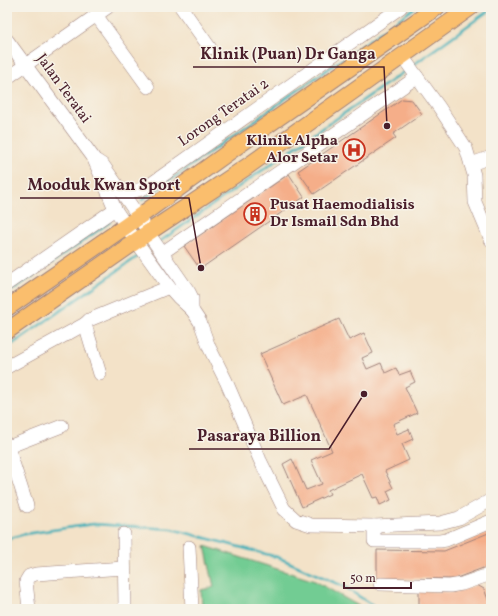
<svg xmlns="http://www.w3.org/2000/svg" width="498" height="616" viewBox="0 0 498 616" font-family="Vollkorn,serif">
  <rect width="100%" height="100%" fill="#f7f3e8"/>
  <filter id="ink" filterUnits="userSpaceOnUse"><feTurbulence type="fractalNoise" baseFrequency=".025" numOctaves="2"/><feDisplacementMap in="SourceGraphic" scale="8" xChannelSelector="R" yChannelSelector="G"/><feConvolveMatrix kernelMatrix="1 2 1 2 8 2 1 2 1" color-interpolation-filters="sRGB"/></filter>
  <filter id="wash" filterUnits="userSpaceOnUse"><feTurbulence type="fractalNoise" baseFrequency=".012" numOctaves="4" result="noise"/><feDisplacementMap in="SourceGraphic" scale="16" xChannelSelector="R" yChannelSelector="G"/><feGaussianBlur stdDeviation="0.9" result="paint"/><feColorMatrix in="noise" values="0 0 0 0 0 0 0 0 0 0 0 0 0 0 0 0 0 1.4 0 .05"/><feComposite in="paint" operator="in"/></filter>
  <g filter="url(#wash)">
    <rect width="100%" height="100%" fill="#f3e2c8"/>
    <polygon fill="#72cc93" stroke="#5e765f" points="205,546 315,581 364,609 202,609 201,590 214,587"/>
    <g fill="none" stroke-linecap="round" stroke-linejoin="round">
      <g stroke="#3fb0b9" stroke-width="2.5">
        <polyline points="413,65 491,9"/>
        <polyline points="142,200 416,7"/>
        <polyline points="159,242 408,69"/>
        <polyline points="7,294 110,222"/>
        <polyline points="7,348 140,255"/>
        <polyline points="7,539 25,534 93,524 172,529 277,557 345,587 378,609"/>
      </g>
    </g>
    <g id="blocks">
      <g fill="#f5ae89">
        <polygon points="402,99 412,100 422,114 393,134 396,138 314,194 298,171"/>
        <polygon points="289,174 304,197 200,269 184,246"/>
        <polygon points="339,319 349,340 364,333 373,353 362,358 367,369 381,363 385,373 396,368 399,375 410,371 415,382 405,387 417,413 393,424 397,434 409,429 413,439 402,444 409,460 385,471 393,488 387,491 391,500 380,505 377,497 373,498 362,474 328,490 330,494 302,507 283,464 292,459 306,490 322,484 311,460 332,451 307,395 283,405 260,354"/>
        <polygon points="491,532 491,565 454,579 377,578 377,550 444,551"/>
        <polygon points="477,585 484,589 491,607 486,609 419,608 419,591 454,592"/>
      </g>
    </g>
  </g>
  <g filter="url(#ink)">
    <use href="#blocks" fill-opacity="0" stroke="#9e807a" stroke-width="1"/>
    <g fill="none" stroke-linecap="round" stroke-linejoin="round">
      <g stroke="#9e807a" stroke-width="14">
        <g id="minor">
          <polyline points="181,7 210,48"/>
          <polyline points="96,15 148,87"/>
          <polyline points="7,40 93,157 115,209 136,241 169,287 178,297 192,310 200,322 209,347 226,381 260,460 284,509 296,520 311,525 374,526 440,523 459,518 491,500"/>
          <polyline points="402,56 439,107 466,148 474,175 475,202 491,240"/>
          <polyline points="7,78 108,7"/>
          <polyline points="97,161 103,165 139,217 153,240 189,292 192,298 192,310"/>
          <polyline points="471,164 491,157"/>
          <path d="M119,188C129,193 139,191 148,186L401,7"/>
          <polyline points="162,253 417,77"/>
          <polyline points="7,284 115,209"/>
          <polyline points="7,367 85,324"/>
          <polyline points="100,374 85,324 89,320 169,287"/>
          <polyline points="7,444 27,506"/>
          <polyline points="8,447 62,426"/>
          <polyline points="374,526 374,541 440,541 446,540 491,521"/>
          <polyline points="124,534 125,609"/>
          <polyline points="189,547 192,609"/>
          <polyline points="380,584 450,586 462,584 491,574"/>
          <polyline points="29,609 26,581 29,576 36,574 124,568"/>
        </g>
      </g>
      <g stroke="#9e807a" stroke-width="18">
        <g id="major">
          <polyline points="7,308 126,226 236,147 437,7"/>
          <polyline points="7,331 149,232 248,166 471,7"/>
        </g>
      </g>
      <use href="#minor" stroke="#fff" stroke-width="13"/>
      <use href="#major" stroke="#fabe6d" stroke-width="16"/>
    </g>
  </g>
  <defs>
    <g id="hospital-ring" transform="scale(1.15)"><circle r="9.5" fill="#f7f3e8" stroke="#c8321e" stroke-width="1.5"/><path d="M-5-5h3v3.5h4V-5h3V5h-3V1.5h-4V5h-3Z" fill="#c8321e"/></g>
    <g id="building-ring" transform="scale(1.15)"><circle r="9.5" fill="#f7f3e8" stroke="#c8321e" stroke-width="1.5"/><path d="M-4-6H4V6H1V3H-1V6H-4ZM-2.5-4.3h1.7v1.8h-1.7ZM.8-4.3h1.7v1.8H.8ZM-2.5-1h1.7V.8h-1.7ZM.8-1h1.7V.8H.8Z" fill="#c8321e"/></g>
  </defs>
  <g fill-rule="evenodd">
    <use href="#hospital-ring" x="354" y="150"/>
    <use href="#building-ring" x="255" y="214"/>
  </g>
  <g text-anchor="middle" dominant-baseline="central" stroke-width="3" stroke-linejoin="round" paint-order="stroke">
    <g font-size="15" fill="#4a1f2b" stroke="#f7f3e8">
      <text transform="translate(63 89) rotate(54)">Jalan Teratai</text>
      <text transform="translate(224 113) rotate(-35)">Lorong Teratai 2</text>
    </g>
    <g font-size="15" font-weight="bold" fill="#4a1f2b" stroke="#f7f3e8" text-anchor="end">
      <text x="338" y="141">Klinik Alpha<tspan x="338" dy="17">Alor Setar</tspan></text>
      <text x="270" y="205" text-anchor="start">Pusat Haemodialisis<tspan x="270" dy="17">Dr Ismail Sdn Bhd</tspan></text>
    </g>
  </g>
  <path fill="none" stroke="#4a1f2b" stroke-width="1.5" d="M387 126L384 67H193M201 268L189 198H20M364 394L329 449H189"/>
  <g fill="#4a1f2b" stroke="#f7f3e8" stroke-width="1.5">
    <circle cx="387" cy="126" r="4"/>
    <circle cx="201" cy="268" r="4"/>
    <circle cx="364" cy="394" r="4"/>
  </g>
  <g font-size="16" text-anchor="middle" font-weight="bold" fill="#4a1f2b" stroke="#f7f3e8" stroke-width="3" stroke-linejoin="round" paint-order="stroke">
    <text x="288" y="59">Klinik (Puan) Dr Ganga</text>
    <text x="104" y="190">Mooduk Kwan Sport</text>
    <text x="259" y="441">Pasaraya Billion</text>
  </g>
  <rect width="498" height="616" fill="none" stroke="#f7f3e8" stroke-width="24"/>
  <path d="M344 582v6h67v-6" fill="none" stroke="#4a1f2b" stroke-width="2"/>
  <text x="350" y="582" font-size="12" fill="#4a1f2b" stroke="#f7f3e8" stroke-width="3" paint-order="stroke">50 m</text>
</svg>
